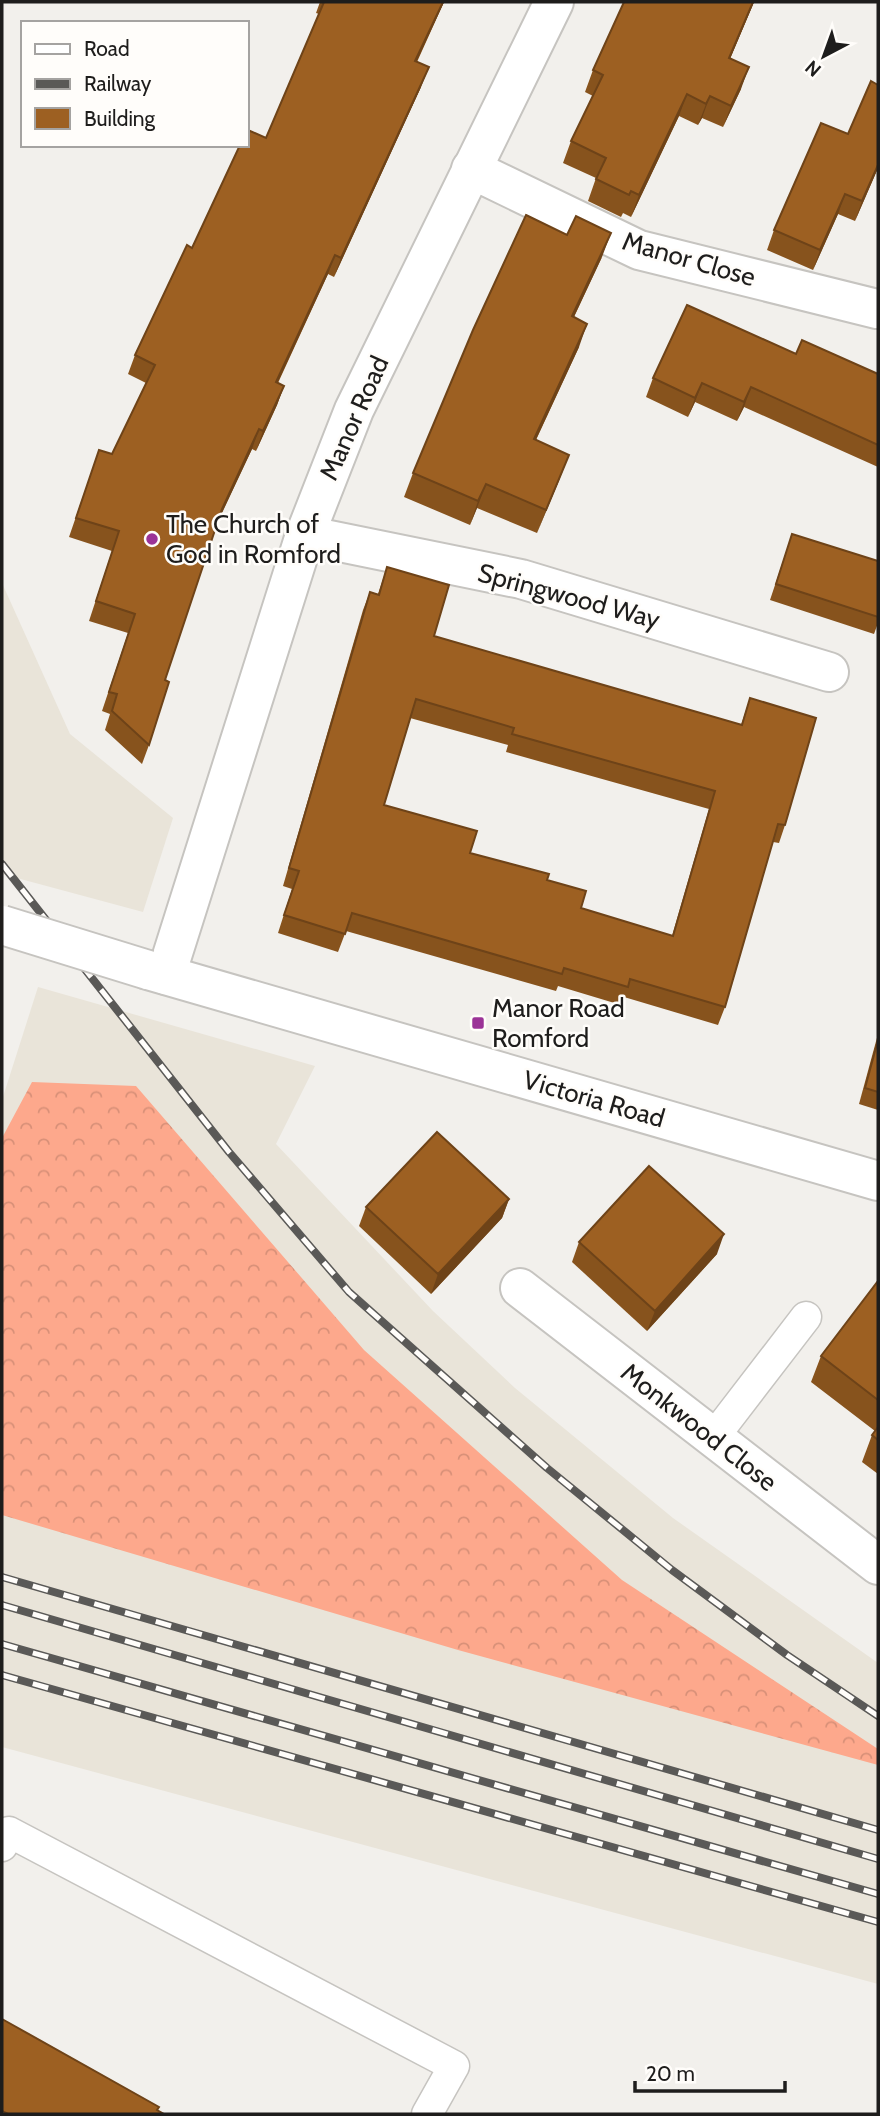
<svg xmlns="http://www.w3.org/2000/svg" width="880" height="2116" viewBox="0 0 880 2116" font-family="Cabin,sans-serif">
  <defs>
    <pattern id="forest-crowns" width="20" height="18" patternUnits="userSpaceOnUse" patternTransform="scale(1.75)"><rect width="20" height="18" fill="#fda88c"/><path d="M2 6a3 3 0 1 1 6 0M12 15a3 3 0 1 1 6 0" fill="none" stroke="#d89078"/></pattern>
  </defs>
  <rect width="100%" height="100%" fill="#f2f0ec"/>
  <g fill="#e9e4d9">
    <polygon points="2,583 70,734 173,818 143,912 2,874"/>
    <polygon points="38,987 315,1066 276,1144 433,1311 515,1388 673,1518 878,1663 878,1984 2,1747 2,1100"/>
  </g>
  <polygon fill="url(#forest-crowns)" points="32,1082 136,1086 364,1350 622,1580 878,1749 878,1765 458,1650 2,1515 2,1138"/>
  <g fill="none" stroke-linecap="round" stroke-linejoin="round">
    <g stroke="#c6c4c0" stroke-width="33">
      <g id="service">
        <polyline points="713,1438 806,1317"/>
        <polyline points="2,1846 9,1832 454,2066 427,2114"/>
      </g>
    </g>
    <g stroke="#c6c4c0" stroke-width="42">
      <g id="minor">
        <polyline points="471,169 639,250 877,309"/>
        <polyline points="305,535 521,579 829,672"/>
        <polyline points="166,975 305,535 354,410 554,2"/>
        <polyline points="520,1288 878,1565"/>
      </g>
    </g>
    <g stroke="#c6c4c0" stroke-width="42">
      <polyline id="tertiary" points="148,970 878,1181"/>
    </g>
    <use href="#service" stroke="#fff" stroke-width="30"/>
    <use href="#minor" stroke="#fff" stroke-width="38"/>
    <use href="#tertiary" stroke="#fff" stroke-width="38"/>
    <g stroke="#5a5957" stroke-width="8">
      <g id="rail">
        <polyline points="2,864 229,1152 349,1292 547,1468 672,1570 787,1655 878,1716"/>
        <polyline points="2,1577 878,1830"/>
        <polyline points="2,1605 878,1859"/>
        <polyline points="2,1644 878,1894"/>
        <polyline points="2,1675 878,1922"/>
      </g>
    </g>
    <use href="#rail" stroke="#fffdfa" stroke-width="5" stroke-dasharray="16" stroke-linecap="butt"/>
    <g stroke="#c6c4c0" stroke-width="42" stroke-linecap="butt">
      <polyline id="tertiary-bridge" points="2,925 148,970"/>
    </g>
    <use href="#tertiary-bridge" stroke="#fff" stroke-width="38"/>
  </g>
  <g fill="#87531d" fill-rule="evenodd">
    <polygon points="320,2 444,2 417,62 421,87 334,277 328,274 278,383 284,386 277,405 256,451 252,449 217,523 165,680 149,745 142,764 105,730 110,714 102,711 128,633 89,621 112,551 69,537 99,450 112,454 146,383 128,374 135,355 192,248 266,138 319,14 316,13"/>
    <polygon points="754,2 730,59 741,89 723,127 702,118 698,125 679,116 631,217 623,213 621,217 588,201 596,178 563,163 571,141 593,96 585,92 593,70"/>
    <polygon points="878,85 878,168 855,221 838,214 813,270 767,250 774,230 848,134"/>
    <polygon points="602,257 574,317 579,347 536,440 560,478 537,533 477,508 470,525 404,497 413,473"/>
    <polygon points="796,354 878,374 878,467 744,407 737,421 695,402 688,417 646,397 653,378"/>
    <polygon points="792,534 878,561 878,623 874,634 770,600"/>
    <path d="M387,567L434,636L741,725L750,698L785,825L779,843L773,842L725,1007L718,1025L624,997L621,1005L558,986L556,991L346,931L338,952L278,933L292,889L283,886L363,610L370,592L378,594ZM410,718L508,745L506,752L709,809L672,936L581,908L547,880L470,853L384,805Z"/>
    <polygon points="878,1034 878,1110 859,1104"/>
    <polygon points="509,1199 502,1218 431,1294 359,1226 366,1207"/>
    <polygon points="579,1242 717,1254 647,1331 572,1262"/>
    <polygon points="878,1281 878,1474 862,1462 872,1435 875,1431 811,1382 821,1356"/>
  </g>
  <g fill="#6e4318">
    <polygon points="443,2 444,2 408,80 415,61"/>
    <polygon points="753,2 754,2 721,80 729,58"/>
    <polygon points="429,67 421,87 334,277 341,258"/>
    <polygon points="749,67 741,89 723,127 731,106"/>
    <polygon points="687,94 679,116 631,217 639,195"/>
    <polygon points="710,96 702,118 698,125 706,104"/>
    <polygon points="878,165 878,168 855,221 862,201"/>
    <polygon points="845,194 838,214 813,270 820,250"/>
    <polygon points="611,233 602,257 563,340 572,316"/>
    <polygon points="335,255 328,274 269,401 276,382"/>
    <polygon points="587,324 579,347 525,463 534,439"/>
    <polygon points="702,383 695,402 688,417 695,398"/>
    <polygon points="284,386 277,405 256,451 263,431"/>
    <polygon points="751,387 744,407 737,421 744,402"/>
    <polygon points="259,429 252,449 215,528 222,509"/>
    <polygon points="569,455 560,478 537,533 546,510"/>
    <polygon points="486,484 477,508 470,525 478,501"/>
    <polygon points="509,1199 502,1218 431,1294 438,1274"/>
    <polygon points="724,1234 717,1254 647,1331 655,1311"/>
  </g>
  <g fill="#9d6022" stroke="#6e4318" stroke-width="2" fill-rule="evenodd">
    <polygon points="324,2 443,2 415,61 429,67 341,258 335,255 276,382 284,386 263,431 259,429 222,509 165,680 169,682 149,745 112,711 117,694 109,692 135,614 96,601 119,531 76,518 99,450 112,454 155,365 135,355 187,245 192,248 240,145 247,145 248,130 266,138"/>
    <polygon points="624,2 753,2 729,58 749,67 731,106 710,96 706,104 687,94 639,195 631,191 629,195 596,179 606,158 571,141 603,75 593,70"/>
    <polygon points="871,81 878,85 878,165 862,201 845,194 820,250 774,230 821,123 848,134"/>
    <polygon points="526,215 567,235 576,216 611,233 572,316 587,324 534,439 569,455 546,510 486,484 478,501 413,473 473,330"/>
    <polygon points="687,305 796,354 802,340 878,374 878,445 751,387 744,402 702,383 695,398 653,378"/>
    <polygon points="792,534 878,561 878,617 776,584"/>
    <path d="M387,567L449,585L434,636L742,725L750,698L816,718L785,825L778,824L725,1007L630,979L628,987L564,968L562,974L352,913L345,934L284,915L299,871L289,868L370,592L379,595ZM416,699L514,728L512,734L715,791L673,936L581,908L586,891L547,880L549,874L470,853L477,831L384,805Z"/>
    <polygon points="878,1040 878,1092 865,1088"/>
    <polygon points="437,1132 509,1199 438,1274 366,1207"/>
    <polygon points="649,1166 724,1234 655,1311 579,1242"/>
    <polygon points="878,1281 878,1400 821,1356"/>
    <polygon points="878,1427 878,1440 872,1435"/>
    <polygon points="2,2019 159,2107 157,2110 164,2114 8,2114 2,2111"/>
  </g>
  <g fill="#9b3397" stroke="#fffdfa" stroke-width="2.5">
    <circle cx="152" cy="539" r="7"/>
    <rect x="471" y="1016" width="14" height="14" rx="3.5"/>
  </g>
  <g text-anchor="middle" dominant-baseline="central" stroke-width="5" stroke-linejoin="round" paint-order="stroke">
    <g font-size="26" fill="#1e1d1c" stroke="#fffdfa">
      <text transform="translate(689 259) rotate(16)">Manor Close</text>
      <text transform="translate(354 418) rotate(-66)">Manor Road</text>
      <text transform="translate(569 596) rotate(15)">Springwood Way</text>
      <text transform="translate(594 1099) rotate(16)">Victoria Road</text>
      <text transform="translate(699 1427) rotate(38)">Monkwood Close</text>
    </g>
    <g font-size="26" fill="#1e1d1c" stroke="#fffdfa" text-anchor="start">
      <text x="166" y="524">The Church of<tspan x="166" dy="30">God in Romford</tspan></text>
      <text x="492" y="1008">Manor Road<tspan x="492" dy="30">Romford</tspan></text>
    </g>
  </g>
  <rect width="880" height="2116" fill="none" stroke="#1e1d1c" stroke-width="7"/>
  <rect x="21" y="21" width="228" height="126" fill="#fffdfa" stroke="#a5a3a1" stroke-width="2"/>
  <rect x="35" y="44" width="35" height="10" fill="#ffffff" stroke="#a5a3a1" stroke-width="2"/>
  <text x="84" y="56" font-size="21" fill="#1e1d1c">Road</text>
  <rect x="35" y="79" width="35" height="10" fill="#5a5957" stroke="#a5a3a1" stroke-width="2"/>
  <text x="84" y="91" font-size="21" fill="#1e1d1c">Railway</text>
  <rect x="35" y="108" width="35" height="21" fill="#9d6022" stroke="#a5a3a1" stroke-width="2"/>
  <text x="84" y="126" font-size="21" fill="#1e1d1c">Building</text>
  <g transform="translate(824 56) rotate(221)" stroke="#fffdfa" stroke-width="5" paint-order="stroke">
  <path d="M0-5L12 26L0 18L-12 26Z" fill="#1e1d1c"/>
  <text y="-10" font-size="19" font-weight="bold" text-anchor="middle" fill="#1e1d1c">N</text>
  </g>
  <path d="M635 2081v10h150v-10" fill="none" stroke="#1e1d1c" stroke-width="3.5"/>
  <text x="646" y="2081" font-size="21" fill="#1e1d1c" stroke="#fffdfa" stroke-width="5" paint-order="stroke">20 m</text>
</svg>
